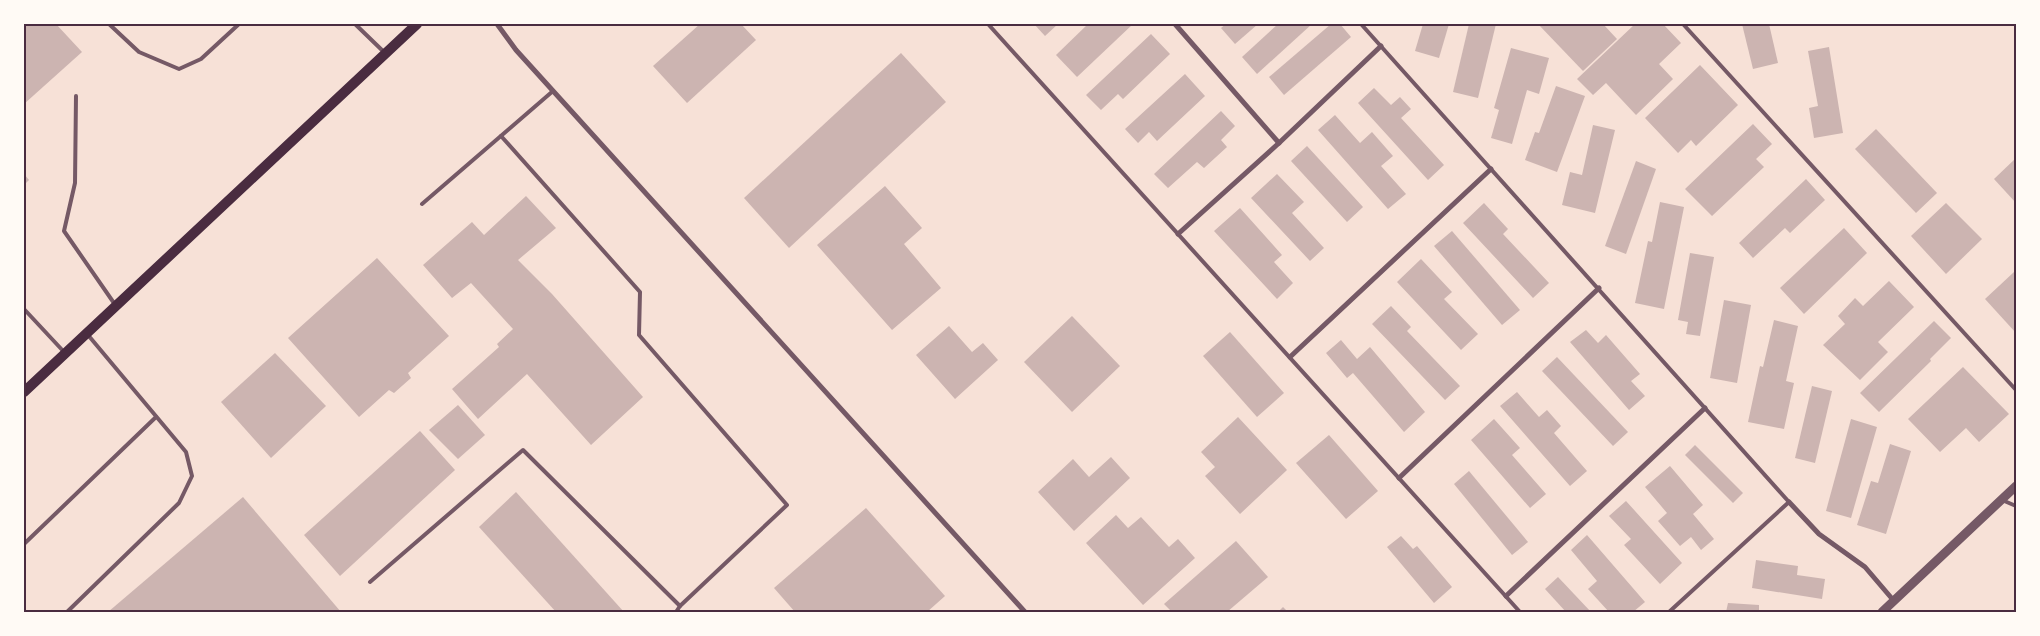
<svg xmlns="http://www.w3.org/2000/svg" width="2040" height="636" viewBox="0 0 2040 636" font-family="Karla,sans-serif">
  <rect width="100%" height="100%" fill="#f7e1d7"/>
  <g fill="#ccb4b1">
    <polygon points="24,24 56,24 82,52 24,104"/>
    <polygon points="700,24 741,24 756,40 687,103 653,66"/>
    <polygon points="1034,24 1058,24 1045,36"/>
    <polygon points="1088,24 1133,24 1077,77 1056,55"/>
    <polygon points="1226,24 1258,24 1235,44 1221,28"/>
    <polygon points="1278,24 1312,24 1257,74 1242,57"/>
    <polygon points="1331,24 1340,24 1351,37 1284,95 1269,77"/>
    <polygon points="1423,24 1449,24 1439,58 1415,51"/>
    <polygon points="1469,24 1496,24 1478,98 1453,92"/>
    <polygon points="1538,24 1603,24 1617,39 1583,71"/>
    <polygon points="1635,24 1663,24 1681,43 1659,64 1673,79 1636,115 1606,83 1593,95 1577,79"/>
    <polygon points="1742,24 1769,24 1778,63 1753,69"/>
    <polygon points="1151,34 1170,54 1123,99 1118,94 1101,110 1086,95"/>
    <polygon points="1829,47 1843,133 1814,138 1809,108 1818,106 1808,51"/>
    <polygon points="1511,48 1549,58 1539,94 1527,90 1512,144 1491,138 1499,110 1494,108"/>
    <polygon points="901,53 946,102 789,248 744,198"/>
    <polygon points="1700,65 1738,105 1696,146 1691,140 1678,153 1645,118"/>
    <polygon points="1185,74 1205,96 1157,141 1149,132 1138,143 1125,129"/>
    <polygon points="1556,86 1585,96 1557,172 1525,160 1535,132 1539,133"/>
    <polygon points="1374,88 1391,105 1400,97 1411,109 1401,118 1444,165 1428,180 1358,103"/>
    <polygon points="1221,111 1235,126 1221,140 1227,147 1204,168 1197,162 1168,188 1154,174"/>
    <polygon points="1335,115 1360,143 1372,132 1393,156 1381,166 1406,194 1388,209 1318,130"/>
    <polygon points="1753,124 1772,144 1756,159 1764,167 1712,216 1685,189"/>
    <polygon points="1593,125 1615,130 1595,213 1562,205 1570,172 1582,175"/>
    <polygon points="1876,129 1937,193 1916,213 1855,149"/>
    <polygon points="1307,146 1363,207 1347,222 1291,161"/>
    <polygon points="2016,158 2016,203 1994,179"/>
    <polygon points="1636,161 1656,169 1626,254 1605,246"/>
    <polygon points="24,174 29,180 24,185"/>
    <polygon points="1277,174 1304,202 1292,213 1324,248 1310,261 1251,198"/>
    <polygon points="1806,179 1825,200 1790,233 1785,228 1753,258 1739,243"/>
    <polygon points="885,186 922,228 904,244 941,288 892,330 817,245"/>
    <polygon points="526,196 556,228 518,260 552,294 643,397 591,445 527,374 478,419 452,389 499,347 497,344 513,329 471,283 452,298 423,265 472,222 484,235"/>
    <polygon points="1660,202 1684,207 1664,309 1635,303 1648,241 1652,242"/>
    <polygon points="1484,203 1508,229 1503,234 1549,283 1533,298 1463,223"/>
    <polygon points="1946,203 1982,239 1946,274 1911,236"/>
    <polygon points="1240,208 1282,255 1274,262 1293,283 1277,299 1214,231"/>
    <polygon points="1844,228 1867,253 1804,314 1780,288"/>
    <polygon points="1452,231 1520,310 1502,325 1434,246"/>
    <polygon points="1690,253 1714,257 1700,336 1686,334 1688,322 1678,320"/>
    <polygon points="377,258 449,336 408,373 411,378 394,393 389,390 359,417 288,338"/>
    <polygon points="1421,259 1452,292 1444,299 1478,334 1461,350 1397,282"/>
    <polygon points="2014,272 2016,274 2016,333 1985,299"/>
    <polygon points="1889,281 1914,307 1878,342 1888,352 1860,380 1823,345 1845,324 1838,316 1855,298 1863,306"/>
    <polygon points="1724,300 1751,305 1737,383 1710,378"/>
    <polygon points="1391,306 1411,327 1407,331 1460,386 1445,400 1372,324"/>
    <polygon points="1072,316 1120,366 1072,412 1024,362"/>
    <polygon points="1774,320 1798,326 1786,381 1794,383 1784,429 1748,422 1760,366 1763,367"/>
    <polygon points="1934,321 1951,338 1930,359 1931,361 1879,412 1860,393"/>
    <polygon points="949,326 972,352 983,343 998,360 955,399 916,355"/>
    <polygon points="1586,330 1598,343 1606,335 1640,374 1631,381 1645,396 1629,410 1570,342"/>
    <polygon points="1230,332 1284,393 1257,417 1203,356"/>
    <polygon points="1341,340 1357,359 1370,347 1425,412 1404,432 1353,373 1347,378 1326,353"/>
    <polygon points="275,353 326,406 271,458 221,402"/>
    <polygon points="1557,357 1628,432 1613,446 1542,371"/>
    <polygon points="1963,367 2009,414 1979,442 1966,428 1940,452 1908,419"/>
    <polygon points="1812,386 1832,391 1815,463 1795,458"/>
    <polygon points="1517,392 1539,417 1547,410 1561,426 1554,433 1587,471 1570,486 1500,406"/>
    <polygon points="458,405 485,435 458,459 429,430"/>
    <polygon points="1238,417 1287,470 1240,514 1205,476 1215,467 1201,452"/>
    <polygon points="1494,419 1520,448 1512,455 1546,494 1530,508 1471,440"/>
    <polygon points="1851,419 1877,427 1851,518 1826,511"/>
    <polygon points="420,431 455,470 340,576 304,535"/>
    <polygon points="1329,435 1378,491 1346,519 1296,463"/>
    <polygon points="1890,444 1911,451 1886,534 1857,525 1871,481 1878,483"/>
    <polygon points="1695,445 1743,493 1733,503 1685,455"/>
    <polygon points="1111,457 1130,478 1074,531 1038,492 1073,459 1089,477"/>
    <polygon points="1670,466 1703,505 1693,514 1714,539 1701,550 1691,537 1680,546 1658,521 1667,513 1645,487"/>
    <polygon points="1469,471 1528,542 1512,555 1454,484"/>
    <polygon points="516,492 624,612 556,612 479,527"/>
    <polygon points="243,497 341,612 108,612"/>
    <polygon points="1626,501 1682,563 1660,584 1624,545 1631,539 1609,516"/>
    <polygon points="866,508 945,596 927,612 795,612 774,588"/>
    <polygon points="1116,515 1128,528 1141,517 1169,547 1178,539 1195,558 1143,605 1086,543"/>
    <polygon points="1587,535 1645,602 1633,612 1609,612 1588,589 1597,581 1571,550"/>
    <polygon points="1401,536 1413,549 1417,546 1452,587 1434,603 1387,547"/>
    <polygon points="1236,541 1268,577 1227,612 1172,612 1164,604"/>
    <polygon points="1756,560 1798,566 1797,575 1825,579 1822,599 1752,588"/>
    <polygon points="1558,577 1591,612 1566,612 1545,589"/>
    <polygon points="1728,603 1759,605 1759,612 1726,612"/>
    <polygon points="1283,607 1288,612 1278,612"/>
  </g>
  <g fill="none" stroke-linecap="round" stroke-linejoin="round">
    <g stroke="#755966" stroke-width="4">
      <polyline points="109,24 139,52 179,69 201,59 239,24"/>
      <polyline points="355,24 385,53"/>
      <polyline points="988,24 1520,612"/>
      <polyline points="1361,24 1789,502 1669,612"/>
      <polyline points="1683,24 2016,390"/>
      <polyline points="76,96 75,183 64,231 116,306"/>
      <polyline points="501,136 640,292 639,335 787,505 680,606 676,612"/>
      <polyline points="422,204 553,91"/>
      <polyline points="24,309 65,353"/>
      <polyline points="2002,500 2016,506"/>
      <polyline points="24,544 156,417"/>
      <polyline points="370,582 523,450 680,606"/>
      <polyline points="67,612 179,503 192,476 186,452 88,335"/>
    </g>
    <g stroke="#755966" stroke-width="5">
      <polyline points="497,24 516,50 1025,612"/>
      <polyline points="1175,24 1279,143"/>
      <polyline points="1178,234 1279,143 1381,46"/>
      <polyline points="1290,357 1491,169"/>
      <polyline points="1399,478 1599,288"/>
      <polyline points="1789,502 1819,534 1865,567 1894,601"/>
      <polyline points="1506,596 1705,408"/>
    </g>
    <polyline stroke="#755966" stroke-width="9" points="1882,612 2016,486"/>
    <polyline stroke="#4a2c40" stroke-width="10" points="24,392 417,24"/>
  </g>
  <rect width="2040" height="636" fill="none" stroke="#fffaf5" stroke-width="50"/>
  <rect x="25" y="25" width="1990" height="586" fill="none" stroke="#4a2c40" stroke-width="2"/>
</svg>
